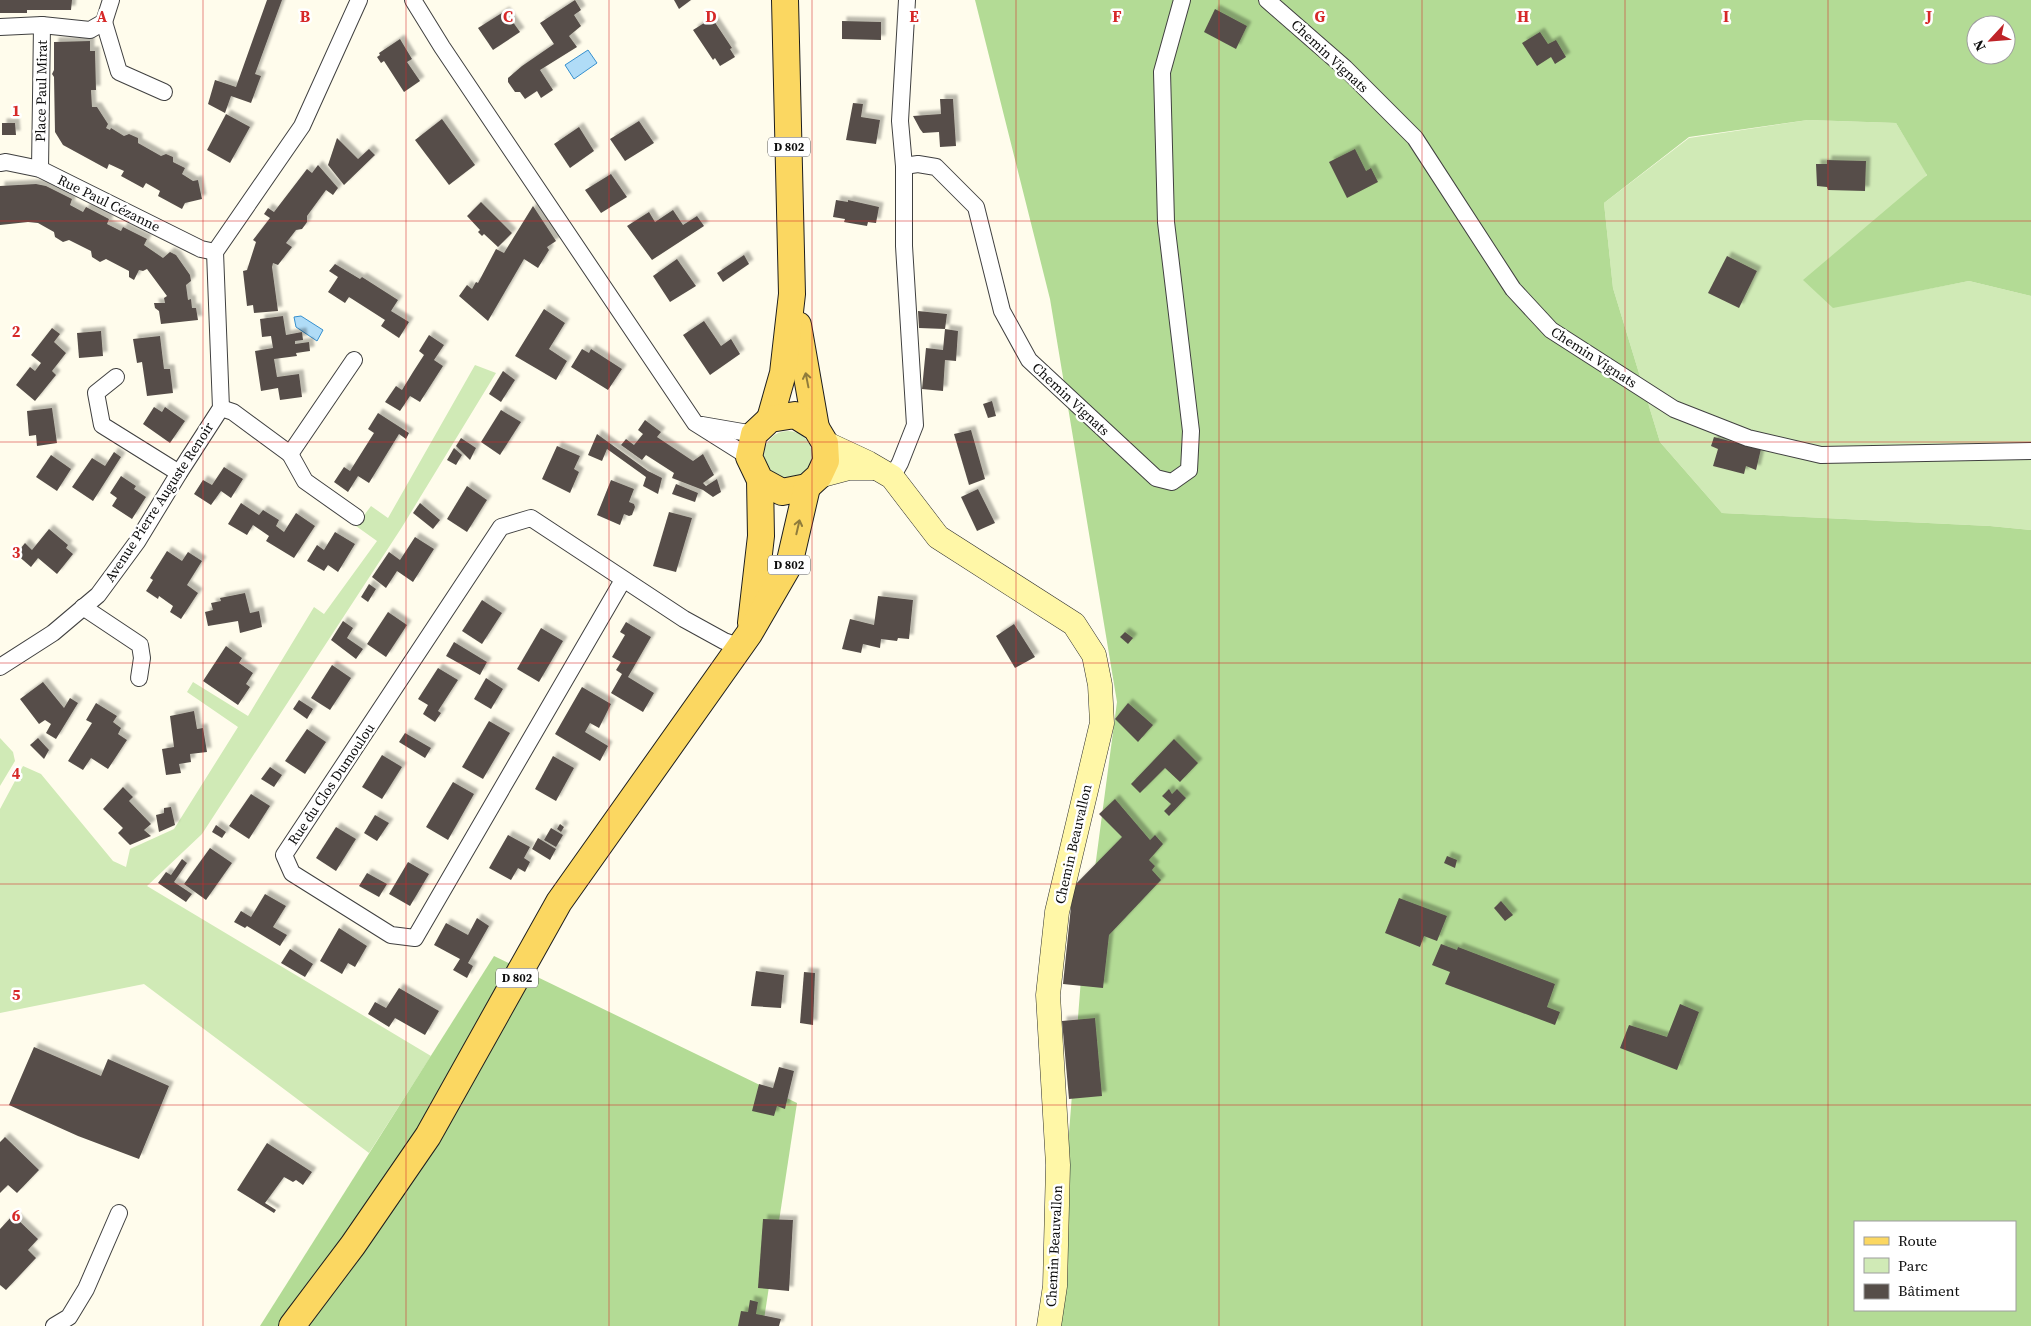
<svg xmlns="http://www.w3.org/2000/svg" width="2031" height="1326" viewBox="0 0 2031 1326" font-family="'Source Serif 4',serif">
  <defs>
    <filter id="shadow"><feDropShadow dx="4.5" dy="-4.5" stdDeviation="1" flood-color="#0004"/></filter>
  </defs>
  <rect width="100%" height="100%" fill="#fffcec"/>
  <g fill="#d0eab6">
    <polygon points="1808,120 1896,123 1927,174 1833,307 1969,281 2031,296 2031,530 1990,526 1722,513 1660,442 1613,288 1604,203 1689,138"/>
    <polygon points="475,365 496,373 402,527 202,834 147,886 431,1056 369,1153 144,984 0,1013 0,809 23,766 41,774 113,861 126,867 130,849 174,829 238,727 187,692 193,682 248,716 314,607 324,614 377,541 356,526 371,506 388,518"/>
    <circle cx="788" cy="455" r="24"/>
    <polygon points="0,738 13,752 15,761 0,786"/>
  </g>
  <g fill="#b3db95" fill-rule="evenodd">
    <path d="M975,0H2031V296L1969,281L1833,308L1803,280L1927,175L1896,123L1808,120L1689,137L1604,203L1613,288L1660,442L1722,513L1990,526L2031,530V1326H1054L1082,966L1117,702L1050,299ZM1976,25H2006V55H1976ZM1855,1222H2015V1310H1855Z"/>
    <polygon points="494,956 797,1103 763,1326 260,1326"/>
  </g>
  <g fill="#b0dcf7" stroke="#3690cf">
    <polygon points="588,50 597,63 574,79 565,65"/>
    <polygon points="301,316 323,330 317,341 296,327 294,317"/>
  </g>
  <g fill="#564e49" filter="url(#shadow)">
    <polygon points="0,0 72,0 71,10 27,10 27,13 0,13"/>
    <polygon points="267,0 282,0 255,74 261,76 258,84 251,103 231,96 225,113 208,104 215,80 236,87"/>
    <polygon points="575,0 581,10 574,15 581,26 569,36 577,47 540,70 553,90 541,98 537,91 525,99 520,92 515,92 508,82 508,78 522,66 554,44 540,23"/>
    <polygon points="674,0 691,0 679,9"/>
    <polygon points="1215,9 1247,26 1236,49 1204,32"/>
    <polygon points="505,11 520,32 493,50 478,28"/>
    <polygon points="712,18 732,48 730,49 735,57 720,66 715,58 713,60 693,30"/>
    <polygon points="842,21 881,22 881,40 842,39"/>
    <polygon points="1540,32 1548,44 1556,40 1566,57 1555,64 1551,57 1537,66 1522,43"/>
    <polygon points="400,39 412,59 407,62 420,81 404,92 384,61 381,63 377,57 380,55 379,53"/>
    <polygon points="90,41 90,51 95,51 96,90 91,90 92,107 97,107 108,124 106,128 110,130 111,128 124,136 129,134 138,138 138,143 161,156 166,154 173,157 173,162 185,168 182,174 193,181 198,180 202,199 185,203 182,209 158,196 160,191 146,183 143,188 121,176 124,171 109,164 107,169 63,145 55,132 54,77 52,74 54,70 54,42"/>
    <polygon points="940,99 953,99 956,146 940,147 939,132 923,133 920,129 913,116 941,114"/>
    <polygon points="853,103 863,104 861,117 880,120 876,144 846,140"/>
    <polygon points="226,114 250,127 230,163 207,150"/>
    <polygon points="442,119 475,165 449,185 415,140"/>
    <polygon points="639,121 654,143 625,161 610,139"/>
    <polygon points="2,123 15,123 16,135 2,135"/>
    <polygon points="579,127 594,151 570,168 554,144"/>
    <polygon points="337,138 358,159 369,149 375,155 344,185 328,165"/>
    <polygon points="1355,149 1366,171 1371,168 1378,182 1347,198 1329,162"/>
    <polygon points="1827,160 1866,161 1865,191 1828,190 1827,187 1817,186 1816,164 1827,164"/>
    <polygon points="318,165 338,188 333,195 326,190 307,216 307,222 305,225 302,229 296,230 286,243 292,247 278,265 273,263 272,267 278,311 254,313 253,305 247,306 243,271 247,270 256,242 253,240 270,218 264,214 268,208 274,212 307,169 312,173"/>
    <polygon points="611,174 627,197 601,213 585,190"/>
    <polygon points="36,184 46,186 72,199 70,205 83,212 86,207 109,219 107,224 121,231 123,227 147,239 144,245 163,258 170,252 176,255 190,275 191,281 186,285 188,300 191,299 192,308 196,308 198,320 161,324 159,311 155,308 154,303 165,303 164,298 167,296 147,269 143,271 139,270 134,280 129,277 129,271 106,259 100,262 92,257 91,251 69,240 63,242 55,237 54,232 38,223 28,222 0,225 0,186"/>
    <polygon points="836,200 848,202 848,200 879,207 876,223 868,222 867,226 844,222 845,219 833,217"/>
    <polygon points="481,202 512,233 498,247 484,234 482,236 478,232 480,230 467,216"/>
    <polygon points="533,206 556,241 547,247 549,250 538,268 524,259 488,321 459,296 467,285 472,289 476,282 478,283 496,249 504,253"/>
    <polygon points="673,210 683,225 697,216 704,226 652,260 627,226 649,212 655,222"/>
    <polygon points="744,255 749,264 723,282 717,273"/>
    <polygon points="1727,256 1757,271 1739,308 1708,293"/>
    <polygon points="677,259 696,286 670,302 653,276"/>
    <polygon points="335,264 360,279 362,277 398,300 391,311 409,322 399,338 381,326 385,320 349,297 345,303 328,292 338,277 329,271"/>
    <polygon points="544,309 565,323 549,349 567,361 556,380 515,356"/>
    <polygon points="918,311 947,314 945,329 958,331 956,361 945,360 943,391 922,389 926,348 943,350 945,329 919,328"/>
    <polygon points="283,316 286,335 302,332 303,340 295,341 295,344 309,342 310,351 296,353 297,356 274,359 277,377 299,374 302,397 280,400 278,388 261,391 255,351 273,348 271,336 262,337 260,319"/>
    <polygon points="704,321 721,346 731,339 740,354 710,375 683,335"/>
    <polygon points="52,328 60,334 54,342 66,353 52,371 56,375 35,401 16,385 30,367 35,371 41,363 31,355"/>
    <polygon points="101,331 103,356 79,358 77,333"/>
    <polygon points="429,335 444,345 434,360 443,366 420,402 410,396 400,411 385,402 396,386 402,390 413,372 424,355 419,351"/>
    <polygon points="160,336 164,369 170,369 173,393 147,396 142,362 137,363 133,339"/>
    <polygon points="582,349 589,353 591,349 622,369 608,390 571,367"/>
    <polygon points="503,371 515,380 501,402 489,394"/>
    <polygon points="992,401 996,416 988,418 983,404"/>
    <polygon points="154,407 162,412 165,407 185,421 170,443 143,424"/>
    <polygon points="52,408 57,443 37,446 36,435 29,436 27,411"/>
    <polygon points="501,410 521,422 500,455 481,442"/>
    <polygon points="378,413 409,433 406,439 399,434 369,483 358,476 348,492 334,482 344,467 350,471 374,433 368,429"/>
    <polygon points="645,420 661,432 657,437 693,461 703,454 714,475 703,483 706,486 717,479 721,492 713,497 703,490 672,478 674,473 646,455 642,460 621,445 626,439 634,445 643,434 638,430"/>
    <polygon points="971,430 985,479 969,485 954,434"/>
    <polygon points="597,434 648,471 662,478 658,494 643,486 646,477 607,449 602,461 588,455"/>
    <polygon points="1714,437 1761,449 1756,470 1746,466 1744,474 1713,466 1718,449 1711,446"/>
    <polygon points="461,438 476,448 470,460 456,446"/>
    <polygon points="557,446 580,456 574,469 579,472 570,493 542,479"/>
    <polygon points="454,448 462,455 456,465 447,460"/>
    <polygon points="114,452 121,457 93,501 72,487 92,458 105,466"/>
    <polygon points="51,455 71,469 57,491 36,477"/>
    <polygon points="224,467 243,479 231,498 221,491 211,505 194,494 203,480 212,485"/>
    <polygon points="121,476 136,486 134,489 146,497 132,519 112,506 117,498 110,493"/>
    <polygon points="611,480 634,489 629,502 634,504 635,507 632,515 629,516 624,514 620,525 597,515"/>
    <polygon points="676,484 698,493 695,502 672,494"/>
    <polygon points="467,486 487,500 467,532 447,519"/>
    <polygon points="978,489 995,523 977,531 961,497"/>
    <polygon points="241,503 259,515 263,510 279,520 276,526 284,532 296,513 315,526 294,558 266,541 269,536 253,525 247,535 228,524"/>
    <polygon points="420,503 440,520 433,529 413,513"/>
    <polygon points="669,512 692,518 676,572 653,566"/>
    <polygon points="49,529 68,545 66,548 73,554 57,574 38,558 31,567 16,554 25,543 32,550"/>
    <polygon points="335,532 355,544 338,572 328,565 324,571 307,561 317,545 324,550"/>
    <polygon points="415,537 434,549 413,582 397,571 386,588 372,577 389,552 400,560"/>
    <polygon points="167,551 182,561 188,552 202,561 187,585 198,593 181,619 170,612 173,606 159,596 158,599 146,591 153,580 150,578"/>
    <polygon points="369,584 376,589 368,602 361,597"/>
    <polygon points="245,593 250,613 259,611 262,627 240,633 238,621 208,626 205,612 213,610 211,603 221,601 220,598"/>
    <polygon points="878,596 913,600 909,639 898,638 897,641 881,639 880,648 863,644 861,653 842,649 850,619 874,625"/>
    <polygon points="482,600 502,613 482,644 462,631"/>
    <polygon points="388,612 407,625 386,657 367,644"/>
    <polygon points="343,621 353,628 347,638 363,649 356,659 331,640"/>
    <polygon points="626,622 651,637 628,677 654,693 643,712 611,693 622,674 616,670 621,662 612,657 625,635 620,632"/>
    <polygon points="1014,624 1035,657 1015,668 996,636"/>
    <polygon points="541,628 563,641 539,682 517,669"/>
    <polygon points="1125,632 1133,638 1128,644 1120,637"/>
    <polygon points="454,642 487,662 480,675 446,656"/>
    <polygon points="226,646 242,658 239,663 253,673 246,684 250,687 238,705 203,681"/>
    <polygon points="332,665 351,678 330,710 311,698"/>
    <polygon points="438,668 458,680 438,711 441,713 435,722 423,714 428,705 418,699"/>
    <polygon points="486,678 503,689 491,709 474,699"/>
    <polygon points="43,682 64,708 70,698 78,703 56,739 46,733 51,724 45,720 39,724 20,699"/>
    <polygon points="582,687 611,704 599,728 590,723 585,732 608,746 600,761 555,734"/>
    <polygon points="299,700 313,709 307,719 293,709"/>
    <polygon points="96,703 117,716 113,722 121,728 118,734 127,740 108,769 91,758 83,770 68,761 92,723 86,720"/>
    <polygon points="1128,703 1153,725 1138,742 1115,719"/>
    <polygon points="194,711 197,729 203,728 207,752 190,754 191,762 179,764 181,773 166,775 162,749 174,747 170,716"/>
    <polygon points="489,721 510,733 483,779 462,767"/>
    <polygon points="307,729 326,742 305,774 285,761"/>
    <polygon points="405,733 431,748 425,758 399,742"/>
    <polygon points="38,738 49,750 44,759 30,745"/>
    <polygon points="1174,739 1198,763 1180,782 1165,768 1140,793 1131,784"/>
    <polygon points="382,755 402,767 382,799 362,787"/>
    <polygon points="553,756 574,768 556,801 535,789"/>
    <polygon points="270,767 282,775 274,787 261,779"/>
    <polygon points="453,782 474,794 448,840 426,827"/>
    <polygon points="123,787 133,797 129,801 151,824 144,830 151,836 130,845 118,833 123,828 103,809"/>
    <polygon points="1169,789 1172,794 1177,789 1186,798 1169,816 1164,811 1171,804 1162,796"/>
    <polygon points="251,794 270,806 249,839 229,826"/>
    <polygon points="1115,799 1150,840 1155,835 1163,844 1149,860 1155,866 1152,870 1161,880 1109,935 1103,988 1063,984 1073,887 1122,837 1099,814"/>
    <polygon points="171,807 175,825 159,832 156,815 164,813 164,808"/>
    <polygon points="375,815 389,823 377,841 364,833"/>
    <polygon points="560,824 564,827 561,832 557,829"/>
    <polygon points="216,825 226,832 222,838 212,832"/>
    <polygon points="336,827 356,839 336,871 316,858"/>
    <polygon points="551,828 563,835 556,847 544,840"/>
    <polygon points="508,835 530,847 524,858 530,862 525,872 518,868 511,880 489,868"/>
    <polygon points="538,838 556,849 550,860 532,849"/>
    <polygon points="210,848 232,863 206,900 184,884"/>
    <polygon points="1447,856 1457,860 1455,868 1444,863"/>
    <polygon points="182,859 187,863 174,882 192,894 186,902 158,883 166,872 171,875"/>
    <polygon points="408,862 429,874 410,906 389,894"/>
    <polygon points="367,873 387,884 379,897 359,886"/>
    <polygon points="265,894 286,906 273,927 287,935 280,946 247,926 245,928 234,922 241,911 251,917"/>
    <polygon points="1399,898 1447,916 1437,941 1424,936 1420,947 1385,933"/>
    <polygon points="1501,901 1513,915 1505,921 1494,908"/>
    <polygon points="477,918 489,926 468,963 473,966 467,978 453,970 460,959 434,945 446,923 468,935"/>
    <polygon points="339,928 367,946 355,967 348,963 342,974 320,961"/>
    <polygon points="1441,944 1457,950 1458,947 1555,984 1547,1007 1560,1012 1555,1025 1445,984 1450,972 1432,965"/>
    <polygon points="290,949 313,964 305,977 281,963"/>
    <polygon points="756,971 784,975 781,1008 751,1006"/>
    <polygon points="804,972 815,973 813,1025 800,1023"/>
    <polygon points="399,988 439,1011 425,1035 395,1018 389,1027 368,1014 375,1002 386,1008"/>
    <polygon points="1680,1004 1699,1012 1677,1070 1620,1048 1629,1025 1667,1037"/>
    <polygon points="1095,1018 1102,1096 1069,1099 1062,1021"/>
    <polygon points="34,1047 101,1076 108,1059 169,1086 139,1159 78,1136 9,1105"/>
    <polygon points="779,1067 794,1071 785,1109 777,1106 774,1116 752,1111 759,1084 773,1088"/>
    <polygon points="5,1137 39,1170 17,1193 8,1185 0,1193 0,1142"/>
    <polygon points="267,1143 312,1172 303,1185 296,1180 293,1182 284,1177 265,1203 276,1210 274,1213 237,1190"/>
    <polygon points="13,1215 38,1239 28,1250 36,1258 6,1290 0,1285 0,1229"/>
    <polygon points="763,1219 793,1220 789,1291 758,1288"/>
    <polygon points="750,1300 758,1302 756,1314 781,1319 779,1326 738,1326 741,1311 748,1312"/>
  </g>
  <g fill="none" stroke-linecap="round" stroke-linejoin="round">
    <g stroke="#404040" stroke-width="18">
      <g id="street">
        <polyline points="413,0 442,47 695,423 749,457"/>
        <polyline points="1267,0 1345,68 1415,138 1513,289 1551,330 1674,409 1748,438 1821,455 2031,451"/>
        <polyline points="104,22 119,72 164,92"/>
        <polyline points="42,25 90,30 104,22 111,0"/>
        <polyline points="0,27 42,25 40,169"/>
        <polyline points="0,163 6,162 40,169 201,249 215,252"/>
        <polyline points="904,166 918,164 936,167 976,207 1002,311 1029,360 1156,478 1172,482 1189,470 1191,431 1166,222 1162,72 1182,0"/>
        <polyline points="116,377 96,393 102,425 179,473"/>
        <polyline points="221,408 233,412 290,454 354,360"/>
        <polyline points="702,425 754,434"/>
        <polyline points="290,454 305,481 356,517"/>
        <polyline points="892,477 900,463 915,425 904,246 904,166 900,121 907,0"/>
        <polyline points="623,580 415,938 391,935 292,873 284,855 501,527 531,518 684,619 724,641 741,647"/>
        <polyline points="83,607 140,645 142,658 139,678"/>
        <polyline points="0,667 53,633 98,595 137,542 179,473 221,408 215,252 302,126 359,0"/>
        <polyline points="54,1326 69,1317 86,1289 119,1213"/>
      </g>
    </g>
    <g stroke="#2f2f2f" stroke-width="25">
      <g id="secondary">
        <polyline points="825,443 868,463 892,477 938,537 1074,624 1094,655 1100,685 1102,723 1057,912 1048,995 1058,1165 1055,1286 1049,1326"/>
        <polyline points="819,476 849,468 875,468"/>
      </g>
    </g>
    <g stroke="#1e1e1e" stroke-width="28">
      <g id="primary">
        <polyline points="798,325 816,428"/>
        <polyline points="770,419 783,373 792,294 785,0"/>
        <polyline points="751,623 761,536 760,480 749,457 754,434 770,419 795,415 816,428 825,443 826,461 819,476 807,487 782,492 760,480"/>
        <polyline points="292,1326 353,1245 428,1136 559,902 749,634 789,565 807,487"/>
      </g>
    </g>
    <use href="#street" stroke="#fff" stroke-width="16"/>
    <use href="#secondary" stroke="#fff7a7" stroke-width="24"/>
    <use href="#primary" stroke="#fbd761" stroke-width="26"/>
  </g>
  <defs><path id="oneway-shaft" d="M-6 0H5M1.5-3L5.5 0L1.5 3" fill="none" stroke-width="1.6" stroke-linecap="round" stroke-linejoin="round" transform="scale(1.25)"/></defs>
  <g stroke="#907c3b">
    <use href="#oneway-shaft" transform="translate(807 380) rotate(-101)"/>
    <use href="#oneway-shaft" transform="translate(798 527) rotate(-77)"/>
  </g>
  <path fill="none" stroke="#d62828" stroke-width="1" stroke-opacity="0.55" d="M203,0V1326M406,0V1326M609,0V1326M812,0V1326M1016,0V1326M1219,0V1326M1422,0V1326M1625,0V1326M1828,0V1326M0,221H2031M0,442H2031M0,663H2031M0,884H2031M0,1105H2031"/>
  <g text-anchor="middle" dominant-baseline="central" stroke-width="5" stroke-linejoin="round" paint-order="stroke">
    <g fill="#fff" stroke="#565656" stroke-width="1">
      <rect x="768" y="137.5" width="42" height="19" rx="4"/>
      <rect x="768" y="555.5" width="42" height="19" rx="4"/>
      <rect x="496" y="968.5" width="42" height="19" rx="4"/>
    </g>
    <g font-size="12" font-weight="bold" fill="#0d0d0d">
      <text x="789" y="147">D 802</text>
      <text x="789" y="565">D 802</text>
      <text x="517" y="978">D 802</text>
    </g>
    <g font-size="14" fill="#0d0d0d" stroke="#fff">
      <text transform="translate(1330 56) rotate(43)">Chemin Vignats</text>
      <text transform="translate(41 91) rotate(-89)">Place Paul Mirat</text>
      <text transform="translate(109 203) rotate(26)">Rue Paul Cézanne</text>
      <text transform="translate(1594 357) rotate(33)">Chemin Vignats</text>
      <text transform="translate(1071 399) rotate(43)">Chemin Vignats</text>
      <text transform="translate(159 502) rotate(-57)">Avenue Pierre Auguste Renoir</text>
      <text transform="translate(331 784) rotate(-56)">Rue du Clos Dumoulou</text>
      <text transform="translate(1073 844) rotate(-77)">Chemin Beauvallon</text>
      <text transform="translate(1054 1246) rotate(-87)">Chemin Beauvallon</text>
    </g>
  </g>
  <g font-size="16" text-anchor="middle" font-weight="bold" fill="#d62828" stroke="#fff" stroke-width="5" stroke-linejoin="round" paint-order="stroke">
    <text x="102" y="22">A</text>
    <text x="305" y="22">B</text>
    <text x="508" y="22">C</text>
    <text x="711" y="22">D</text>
    <text x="914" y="22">E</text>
    <text x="1117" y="22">F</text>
    <text x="1320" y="22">G</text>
    <text x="1523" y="22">H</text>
    <text x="1726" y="22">I</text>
    <text x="1929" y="22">J</text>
    <text x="16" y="116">1</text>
    <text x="16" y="337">2</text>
    <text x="16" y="558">3</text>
    <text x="16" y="779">4</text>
    <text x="16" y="1000">5</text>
    <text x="16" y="1221">6</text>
  </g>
  <rect x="1854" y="1221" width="162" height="90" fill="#ffffff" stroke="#9e9e9e"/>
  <rect x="1864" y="1237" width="25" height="8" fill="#fbd761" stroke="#9e9e9e"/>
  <text x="1898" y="1246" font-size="15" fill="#0d0d0d">Route</text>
  <rect x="1864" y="1258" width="25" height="15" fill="#d0eab6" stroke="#9e9e9e"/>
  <text x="1898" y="1271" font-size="15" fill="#0d0d0d">Parc</text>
  <rect x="1864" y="1284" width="25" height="15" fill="#564e49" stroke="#9e9e9e"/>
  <text x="1898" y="1296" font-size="15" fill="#0d0d0d">Bâtiment</text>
  <g transform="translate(1991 40) rotate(244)"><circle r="24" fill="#ffffff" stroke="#9e9e9e"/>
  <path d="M0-4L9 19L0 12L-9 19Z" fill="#bf2328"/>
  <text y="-8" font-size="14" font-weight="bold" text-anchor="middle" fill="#0d0d0d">N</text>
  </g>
</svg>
